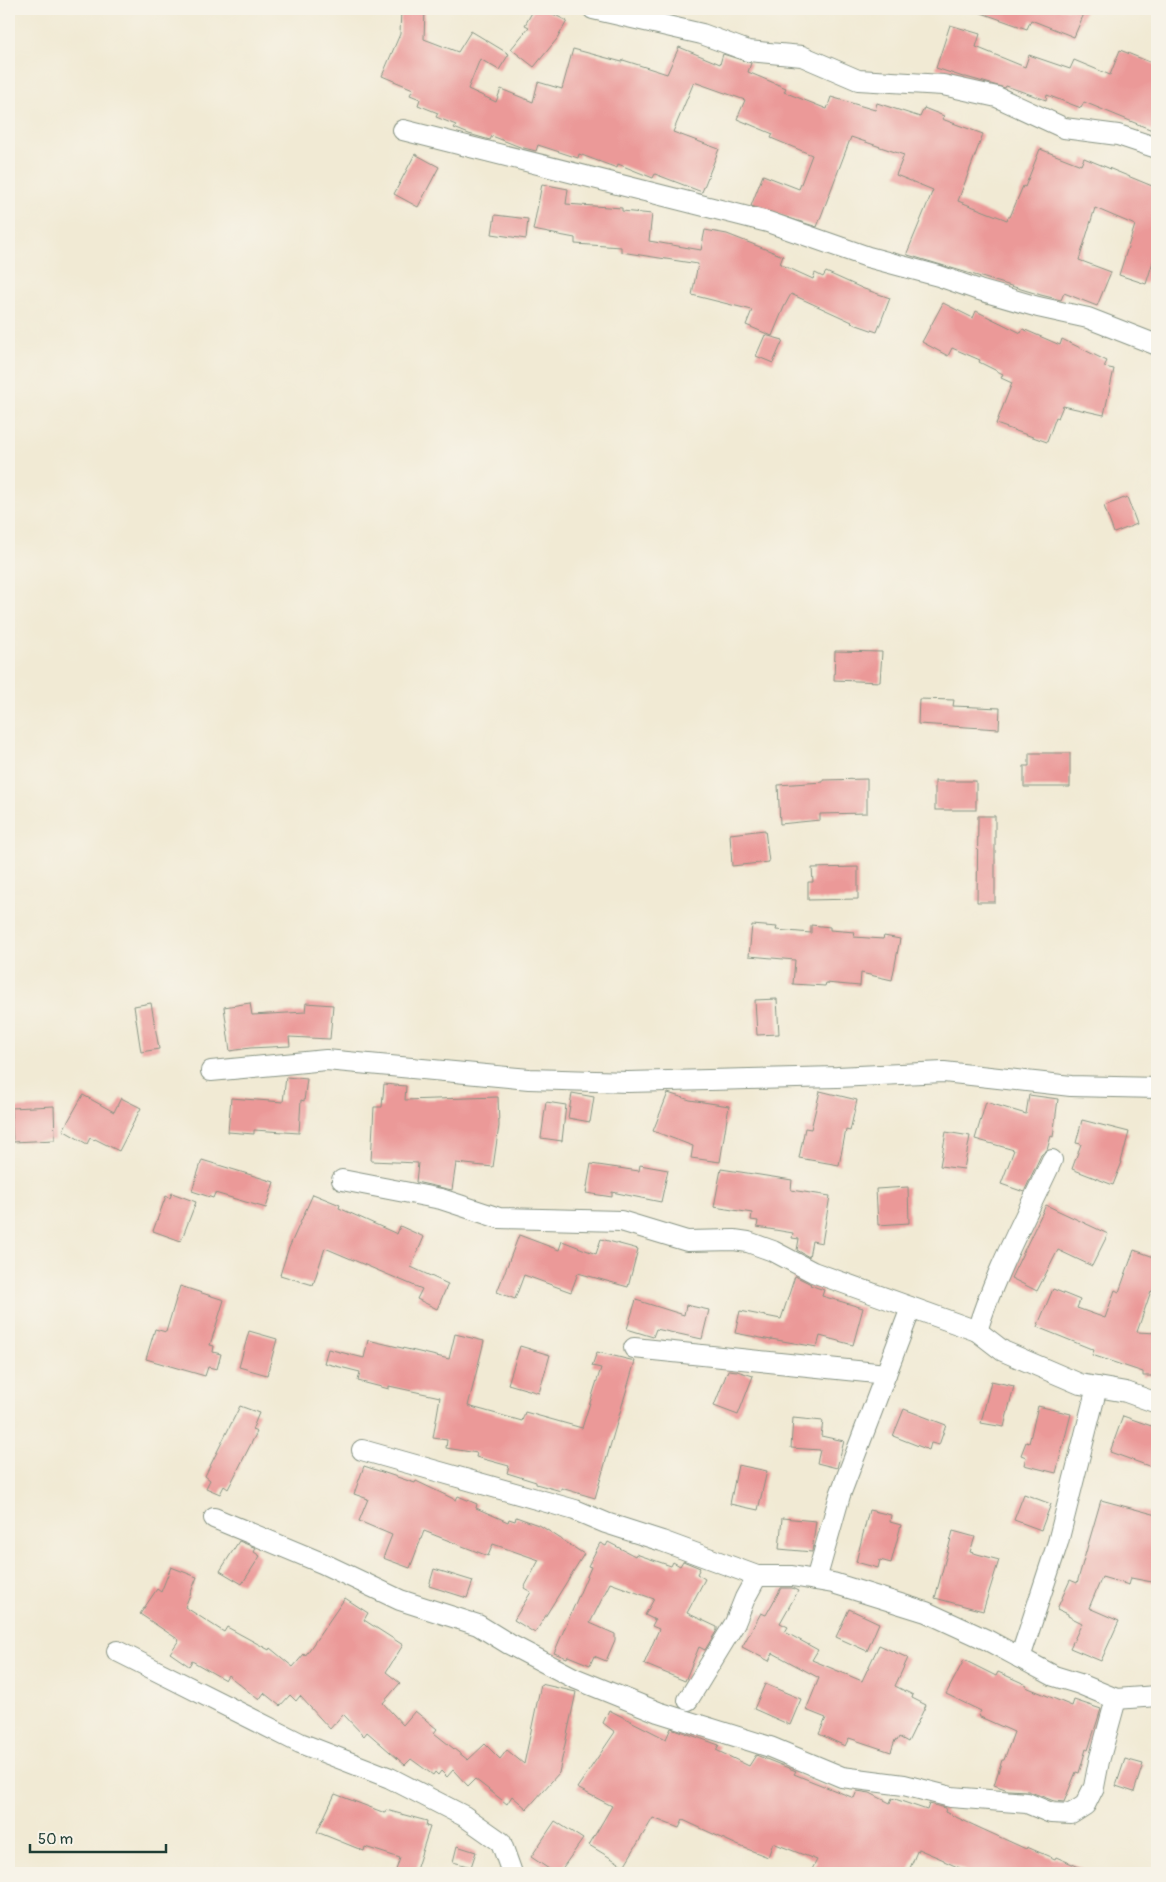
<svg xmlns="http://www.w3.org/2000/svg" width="1166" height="1882" viewBox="0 0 1166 1882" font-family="Pangolin,sans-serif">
  <rect width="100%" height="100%" fill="#f7f3e8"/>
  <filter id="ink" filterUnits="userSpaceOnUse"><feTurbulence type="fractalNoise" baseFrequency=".02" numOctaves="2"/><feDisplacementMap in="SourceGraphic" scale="10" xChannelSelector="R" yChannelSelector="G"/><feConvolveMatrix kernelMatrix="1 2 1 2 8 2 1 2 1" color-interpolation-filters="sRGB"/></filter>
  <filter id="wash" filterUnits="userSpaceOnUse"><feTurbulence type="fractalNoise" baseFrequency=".0096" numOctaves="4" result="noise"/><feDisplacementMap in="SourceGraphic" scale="20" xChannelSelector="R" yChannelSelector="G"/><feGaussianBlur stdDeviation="1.12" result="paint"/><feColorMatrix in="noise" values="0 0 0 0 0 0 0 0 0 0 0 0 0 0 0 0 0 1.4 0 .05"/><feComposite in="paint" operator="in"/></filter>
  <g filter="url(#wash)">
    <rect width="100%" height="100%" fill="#f1ead4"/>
    <g id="blocks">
      <g fill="#eb9998">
        <polygon points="401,9 425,9 424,39 458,52 471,31 509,54 499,70 480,59 468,89 496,102 501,89 533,102 538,82 562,89 573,49 622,62 623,60 667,74 679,47 720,64 723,54 751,63 748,72 786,88 784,92 827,109 831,97 875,110 877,103 920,117 924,108 944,116 942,119 983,134 958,201 1007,220 1008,217 1010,217 1023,186 1025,187 1040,149 1081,165 1084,158 1157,188 1157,249 1146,284 1119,275 1135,225 1095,208 1079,260 1111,272 1097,306 1064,293 1061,300 1041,295 908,255 907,253 933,190 896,175 904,155 851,137 817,227 751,206 763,175 799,189 812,155 771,138 773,134 737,119 745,100 694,82 673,132 719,149 702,192 655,174 653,178 618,164 617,168 579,154 578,158 538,145 536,151 520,147 492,136 490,140 469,134 454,128 456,125 436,117 438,113 418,105 420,99 410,95 413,89 382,76 400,34"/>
        <polygon points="534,9 543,9 567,21 557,39 534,67 511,49 529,27 525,25"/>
        <polygon points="976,9 1086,9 1074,37 1031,20 1027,29 976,11"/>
        <polygon points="950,25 980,34 976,47 1025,67 1029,55 1070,69 1074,60 1110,75 1120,50 1157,65 1157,132 1084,102 1081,108 1047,95 1046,100 1006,86 1005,88 966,77 963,77 936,68"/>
        <polygon points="415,154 439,167 418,207 394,194"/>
        <polygon points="542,184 568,189 566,204 622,208 622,211 652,214 649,241 701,250 705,230 727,234 783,256 780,264 813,279 815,273 823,277 826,272 864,289 890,298 877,332 851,323 852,322 791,294 784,307 772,336 746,325 752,310 692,295 698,264 621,252 621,247 575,244 575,238 533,230"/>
        <polygon points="495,215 528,219 526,239 492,234"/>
        <polygon points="943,303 973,318 976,311 1021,333 1023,329 1060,345 1062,339 1107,361 1104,367 1114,369 1104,415 1063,406 1058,418 1056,417 1047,442 996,424 1012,383 1001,378 1003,374 979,362 980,360 952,348 948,356 922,342"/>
        <polygon points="765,335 783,340 773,363 756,356"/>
        <polygon points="1127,497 1137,524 1114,533 1104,506"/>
        <polygon points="835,651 882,652 880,682 834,680"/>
        <polygon points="919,699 954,700 953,706 1000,708 999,729 918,724"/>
        <polygon points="1029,753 1070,753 1070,787 1024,787 1024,766 1029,766"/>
        <polygon points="867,779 867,813 820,814 820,820 780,824 778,785 823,782 823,780"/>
        <rect x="935" y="781" width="41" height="29"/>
        <polygon points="978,816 995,816 995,902 977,902"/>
        <polygon points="765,830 769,862 732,866 730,834"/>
        <polygon points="858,867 858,899 808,900 808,882 813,882 812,868"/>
        <polygon points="752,925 777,927 776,930 811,933 811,925 830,927 830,930 855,932 854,937 883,939 884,936 900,939 892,980 861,973 860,986 826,983 825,986 793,984 795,960 749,956"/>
        <polygon points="777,999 779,1034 757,1035 755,1000"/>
        <polygon points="151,1003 159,1049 141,1052 134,1006"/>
        <polygon points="250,1003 252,1015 305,1012 306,1003 333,1005 330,1039 289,1037 290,1046 250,1048 230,1051 224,1007"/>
        <polygon points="286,1077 307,1079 304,1101 301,1100 299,1133 254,1130 254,1134 228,1132 231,1098 283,1102"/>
        <polygon points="384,1084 406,1086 405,1100 498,1097 499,1126 493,1167 456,1163 452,1190 416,1182 418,1163 371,1161 374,1107 382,1107"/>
        <polygon points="820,1091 857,1100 850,1131 846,1130 839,1165 799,1158 805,1128 811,1129"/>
        <polygon points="572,1093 594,1097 590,1122 568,1118"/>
        <polygon points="668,1093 690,1100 729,1106 720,1162 691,1158 693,1146 653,1131"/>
        <polygon points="83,1095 114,1112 121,1098 141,1108 119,1151 95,1139 94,1140 90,1138 87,1144 63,1130"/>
        <polygon points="1029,1095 1058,1099 1053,1137 1051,1136 1047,1150 1041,1155 1024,1192 1001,1184 1014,1150 975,1139 986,1102 1026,1114"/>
        <polygon points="546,1102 566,1105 562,1141 541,1138"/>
        <polygon points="54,1106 55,1140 13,1142 11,1108"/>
        <polygon points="1082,1120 1129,1132 1121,1162 1122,1162 1113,1185 1072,1169 1081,1144 1076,1143"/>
        <polygon points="946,1132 970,1136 964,1169 940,1166"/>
        <polygon points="202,1160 274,1182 266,1208 215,1193 213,1198 192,1191"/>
        <polygon points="591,1164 639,1171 640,1165 668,1170 661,1202 612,1192 612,1197 586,1193"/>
        <polygon points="721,1169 792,1180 791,1190 830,1196 822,1243 812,1241 809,1257 797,1250 799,1239 792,1238 793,1233 757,1227 758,1221 751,1220 752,1213 714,1207"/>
        <polygon points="908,1187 909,1223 878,1225 876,1189"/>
        <polygon points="172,1193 196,1202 181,1241 153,1231 166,1196 170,1198"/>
        <polygon points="313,1194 340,1205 339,1208 397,1234 400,1226 424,1237 411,1267 448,1284 437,1309 417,1299 422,1289 325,1248 313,1285 280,1275 288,1250"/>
        <polygon points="1046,1205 1108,1234 1092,1266 1058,1250 1037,1291 1011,1278"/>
        <polygon points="519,1235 559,1250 562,1241 596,1254 601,1239 638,1249 628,1287 578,1273 571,1292 524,1275 515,1299 497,1292"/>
        <polygon points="1134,1250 1157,1258 1157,1293 1151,1291 1137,1332 1157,1333 1157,1376 1143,1376 1143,1372 1092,1355 1094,1350 1037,1327 1053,1289 1080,1300 1077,1308 1105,1318 1115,1290 1119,1292"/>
        <polygon points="795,1276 811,1284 810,1285 824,1290 822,1296 863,1308 853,1345 820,1336 817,1347 771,1339 771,1340 735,1333 740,1311 781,1319"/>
        <polygon points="180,1286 224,1300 210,1345 214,1346 213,1352 221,1354 217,1369 208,1367 205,1376 146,1359 155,1329 166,1332"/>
        <polygon points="636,1300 684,1315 686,1305 709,1310 702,1339 656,1329 653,1337 627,1329"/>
        <polygon points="249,1331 277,1339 267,1375 239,1367"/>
        <polygon points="455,1334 484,1341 468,1406 522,1421 525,1412 582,1428 601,1368 592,1366 597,1352 635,1361 595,1498 561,1488 561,1491 536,1484 536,1482 507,1473 509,1466 476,1457 477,1453 446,1448 447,1440 433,1438 440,1397 389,1386 389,1389 358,1381 360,1372 324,1363 328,1349 364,1358 368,1340 449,1359"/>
        <polygon points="520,1346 550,1355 539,1393 508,1384"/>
        <polygon points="728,1370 737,1371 753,1376 738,1415 714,1406"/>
        <polygon points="991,1381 1014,1386 1004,1427 981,1423"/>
        <polygon points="240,1406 259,1413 252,1430 257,1432 228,1489 224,1486 220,1494 206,1488 210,1480 205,1476"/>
        <polygon points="1038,1406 1071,1414 1056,1473 1024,1465 1026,1457 1021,1455 1026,1442 1029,1443"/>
        <polygon points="904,1409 946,1425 939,1445 931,1443 929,1450 893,1436"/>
        <polygon points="1123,1416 1157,1428 1157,1469 1110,1452"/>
        <polygon points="793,1418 823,1421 821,1436 844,1441 837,1468 817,1463 820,1450 791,1448"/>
        <polygon points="738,1465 767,1471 758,1510 730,1504"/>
        <polygon points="364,1466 415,1483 416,1481 456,1500 458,1496 477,1504 476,1508 508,1522 509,1519 515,1521 516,1517 541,1526 584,1554 535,1633 514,1620 531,1592 524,1588 539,1560 493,1544 488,1556 424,1531 410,1568 383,1558 392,1535 359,1521 368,1499 354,1494"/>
        <polygon points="1024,1494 1051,1504 1041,1530 1014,1520"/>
        <polygon points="1101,1500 1157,1515 1157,1583 1131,1578 1129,1585 1102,1577 1089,1608 1119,1621 1101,1661 1070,1648 1082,1623 1068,1616 1068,1614 1057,1609 1070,1580 1077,1583"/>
        <polygon points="869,1510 891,1515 890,1522 901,1525 891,1563 880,1560 878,1568 856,1562"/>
        <polygon points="782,1518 816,1521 812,1552 779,1549"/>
        <polygon points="953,1531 975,1537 970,1552 999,1560 983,1611 935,1598"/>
        <polygon points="239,1541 256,1548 254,1552 260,1556 242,1584 220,1571"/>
        <polygon points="608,1542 635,1556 636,1554 671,1566 673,1562 680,1566 683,1561 700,1568 697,1574 705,1579 687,1613 717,1627 717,1630 705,1650 699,1647 685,1681 644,1664 659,1629 652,1626 655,1620 645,1615 654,1599 610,1583 590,1623 615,1634 615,1640 606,1661 594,1656 590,1665 568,1656 567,1658 554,1653 591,1567 588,1566 600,1543 606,1546"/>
        <polygon points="171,1567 197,1577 185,1607 224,1632 227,1627 269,1650 270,1648 293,1667 304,1654 305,1656 345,1598 368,1613 364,1620 403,1645 386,1672 400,1683 383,1703 403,1725 415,1711 437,1729 434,1733 468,1760 485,1744 500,1759 507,1750 524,1764 541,1684 576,1692 559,1773 527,1809 512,1796 507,1804 475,1779 468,1786 453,1770 447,1777 441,1771 438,1775 435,1772 433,1775 411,1759 405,1765 367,1732 364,1736 343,1714 330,1729 300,1696 296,1701 290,1695 280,1706 264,1693 259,1700 228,1675 225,1680 192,1661 189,1666 170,1653 179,1640 140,1614 157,1589 161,1592"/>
        <polygon points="434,1569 473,1581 467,1598 429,1586"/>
        <polygon points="781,1588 792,1588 798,1591 780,1623 788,1627 785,1632 818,1650 812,1660 862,1681 879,1645 908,1658 895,1686 913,1695 912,1698 926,1705 908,1742 899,1737 897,1741 895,1740 891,1752 849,1738 845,1746 819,1734 826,1718 806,1710 819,1678 773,1653 769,1661 742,1647 761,1613 766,1615"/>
        <polygon points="849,1609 879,1623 867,1651 836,1637"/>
        <polygon points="964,1660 996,1676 998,1672 1027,1685 1026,1687 1072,1706 1074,1700 1101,1709 1088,1750 1086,1749 1079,1773 1076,1772 1064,1802 1054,1801 1028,1791 1008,1790 994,1785 1002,1760 1004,1760 1014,1732 978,1716 981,1711 946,1694"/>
        <polygon points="765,1684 801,1699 790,1725 754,1709"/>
        <polygon points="609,1710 666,1739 671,1728 719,1745 716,1750 749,1766 756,1755 796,1771 794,1774 811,1781 854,1798 857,1791 870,1793 890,1803 892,1798 927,1810 929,1804 946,1808 945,1812 982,1829 1026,1849 1027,1847 1055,1859 1056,1857 1093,1873 971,1873 944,1861 944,1860 918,1849 908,1873 810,1873 817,1860 773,1843 768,1857 737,1845 683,1820 679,1828 653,1818 624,1866 589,1845 612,1806 577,1788 615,1732 603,1723"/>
        <polygon points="1125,1759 1143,1764 1134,1792 1116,1786"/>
        <polygon points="335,1794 385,1813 386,1810 427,1821 426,1826 430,1827 415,1873 395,1873 400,1858 365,1847 364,1851 317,1832"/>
        <polygon points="555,1821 583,1839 559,1873 555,1873 531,1857"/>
        <polygon points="457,1846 476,1852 471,1867 453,1862"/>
      </g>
    </g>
  </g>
  <g filter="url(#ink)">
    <use href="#blocks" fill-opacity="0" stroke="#889484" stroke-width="1"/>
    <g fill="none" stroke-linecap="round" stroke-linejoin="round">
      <g stroke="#889484" stroke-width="22">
        <g id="minor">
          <polyline points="593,9 702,34 748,51 802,56 858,80 943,85 997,97 1064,128 1118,135 1157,148"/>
          <polyline points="403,130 768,222 868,257 939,276 979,290 1038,307 1088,318 1157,345"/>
          <polyline points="211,1071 326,1060 529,1079 628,1082 837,1077 944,1072 1071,1086 1157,1088"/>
          <polyline points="342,1180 441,1199 499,1218 621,1221 687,1241 734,1240 748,1242 773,1251 813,1272 977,1331 1003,1351 1080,1384 1126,1392 1157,1403"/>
          <path d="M977,1331C995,1272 1026,1217 1052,1160"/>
          <polyline points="634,1348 886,1374"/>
          <polyline points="362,1450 575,1510 606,1523 662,1541 757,1576 792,1576 833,1583 926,1612 987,1640 1054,1676 1080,1684 1116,1699 1157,1696"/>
          <polyline points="214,1518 322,1563 400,1600 478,1625 509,1644 574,1678 658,1712 770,1747 842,1777 904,1785 951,1797 1027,1803 1051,1813 1071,1814 1085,1805 1094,1787 1099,1761 1116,1699"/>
          <polyline points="816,1580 840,1495 911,1308"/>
          <polyline points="117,1651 300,1743 390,1778 464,1816 501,1842 512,1873"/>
          <polyline points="1020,1658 1058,1542 1097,1387"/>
          <polyline points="688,1700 735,1623 745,1598 757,1576"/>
        </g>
      </g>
      <use href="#minor" stroke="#fff" stroke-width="20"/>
    </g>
  </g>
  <rect width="1166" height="1882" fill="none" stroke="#f7f3e8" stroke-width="30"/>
  <path d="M30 1844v8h136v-8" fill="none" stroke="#1f3d34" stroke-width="2.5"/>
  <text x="38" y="1844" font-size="15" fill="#1f3d34" stroke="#f7f3e8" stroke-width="4" paint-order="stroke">50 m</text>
</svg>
